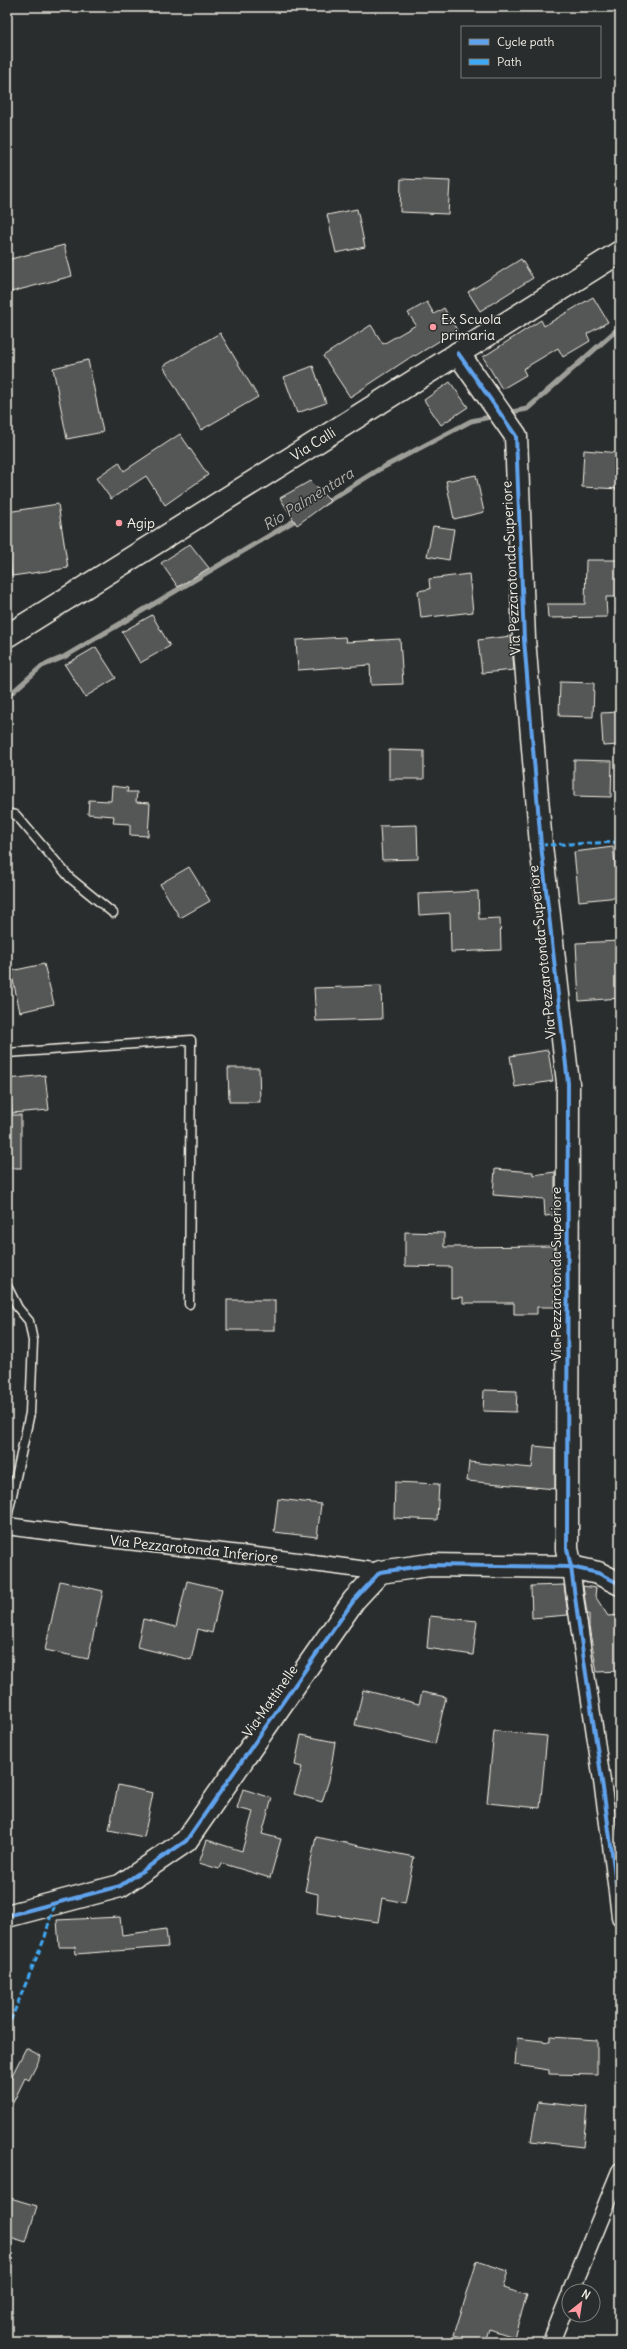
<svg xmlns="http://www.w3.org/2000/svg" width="627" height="2349" viewBox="0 0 627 2349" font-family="Delius,sans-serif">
  <rect width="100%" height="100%" fill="#2a2d2e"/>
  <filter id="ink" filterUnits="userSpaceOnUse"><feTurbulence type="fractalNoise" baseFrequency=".025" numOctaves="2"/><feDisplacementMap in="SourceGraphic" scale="8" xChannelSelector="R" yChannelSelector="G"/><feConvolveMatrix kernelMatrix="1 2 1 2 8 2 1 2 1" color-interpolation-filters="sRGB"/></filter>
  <g filter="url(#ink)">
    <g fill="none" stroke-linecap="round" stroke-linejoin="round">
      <g stroke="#9f9f9a" stroke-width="5">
        <polyline points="507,413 527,409 620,327"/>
        <polyline points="323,504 378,470 471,421 495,416"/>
        <polyline points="7,697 42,666 64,657 299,518"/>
      </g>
    </g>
    <g fill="#555756" stroke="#f4f1e8">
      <polygon points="401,179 450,181 448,214 400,212"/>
      <polygon points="357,209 365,247 336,253 327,215"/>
      <polygon points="64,245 72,276 7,293 7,260"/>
      <polygon points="521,259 533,278 480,311 468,292"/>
      <polygon points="593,297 608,322 587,334 590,341 563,357 558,348 523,369 526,375 502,389 483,357 541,320 544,326"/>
      <polygon points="427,302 434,314 444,308 457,330 415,356 414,355 350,397 323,356 371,325 383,344 416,325 408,313"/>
      <polygon points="220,333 258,397 201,430 163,366"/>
      <polygon points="88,360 103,432 67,439 53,368"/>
      <polygon points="313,366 326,403 297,413 284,377"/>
      <polygon points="450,382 468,407 441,425 424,400"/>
      <polygon points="180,434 208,475 165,505 146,476 111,499 96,478 119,462 124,471"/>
      <polygon points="584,450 620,453 620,489 582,487"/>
      <polygon points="476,475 484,512 454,519 446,481"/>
      <polygon points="310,481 330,501 297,525 280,498"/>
      <polygon points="58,504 68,568 12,576 7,541 7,512"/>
      <polygon points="433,526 454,529 449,560 427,556"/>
      <polygon points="190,544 209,568 178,587 161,563"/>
      <polygon points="586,560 620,560 620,597 606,597 607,617 548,618 547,604 585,604"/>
      <polygon points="469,574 473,612 421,618 418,591 430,589 429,579"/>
      <polygon points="152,615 170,646 140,663 122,632"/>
      <polygon points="511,636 514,670 482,673 478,640"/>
      <polygon points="345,637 346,642 400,639 403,684 371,685 370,665 298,670 296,640"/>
      <polygon points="96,647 116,678 85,697 65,665"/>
      <polygon points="560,682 594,683 593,717 559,716"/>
      <polygon points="620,712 620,745 603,746 601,713"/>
      <polygon points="389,750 424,751 424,779 389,779"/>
      <polygon points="574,760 612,761 611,797 574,796"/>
      <polygon points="112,786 128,788 127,792 137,792 136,802 150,803 148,836 130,835 130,824 113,823 114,816 88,814 89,800 111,801"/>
      <polygon points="417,825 418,859 382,860 380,826"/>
      <polygon points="613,847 619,897 579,901 574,852"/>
      <polygon points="189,867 210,901 180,918 160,884"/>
      <polygon points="478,891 479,919 500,918 501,950 451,952 450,913 419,915 418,894"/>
      <polygon points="620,941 620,998 579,1001 576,943"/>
      <polygon points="44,964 54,1004 20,1012 11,971"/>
      <polygon points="381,986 382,1019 316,1021 314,988"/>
      <polygon points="548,1050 553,1081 515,1087 510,1056"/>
      <polygon points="228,1068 259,1068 260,1102 229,1102"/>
      <polygon points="45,1075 49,1110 12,1113 8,1079"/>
      <rect x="7" y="1115" width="14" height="53"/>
      <polygon points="495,1169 533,1172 533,1175 555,1172 555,1215 545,1216 544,1199 493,1195"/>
      <polygon points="405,1232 444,1233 444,1247 555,1246 555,1307 537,1307 537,1314 514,1314 514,1303 463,1303 463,1297 451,1298 451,1267 405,1266"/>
      <rect x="227" y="1300" width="48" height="30"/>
      <polygon points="484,1390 517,1391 516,1412 483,1411"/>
      <polygon points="534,1446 555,1448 555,1489 467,1481 469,1462 532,1468"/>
      <polygon points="395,1482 439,1484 437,1520 394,1518"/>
      <polygon points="278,1499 321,1504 317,1537 274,1532"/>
      <polygon points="60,1581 103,1591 88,1659 45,1650"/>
      <polygon points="187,1581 222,1589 212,1633 198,1629 191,1660 137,1647 143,1619 176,1627"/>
      <polygon points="564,1585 568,1615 532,1618 531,1586"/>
      <polygon points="583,1586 596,1588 595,1596 608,1616 619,1615 620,1671 597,1672 589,1627 589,1614 587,1614"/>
      <polygon points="430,1616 477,1621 473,1655 427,1648"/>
      <polygon points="363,1690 419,1704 422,1692 446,1697 435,1744 355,1725"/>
      <polygon points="494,1731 547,1736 540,1808 487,1803"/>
      <polygon points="301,1735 335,1742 329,1780 322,1802 294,1794 302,1767 295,1765"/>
      <polygon points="118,1785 153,1793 144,1837 109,1830"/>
      <polygon points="243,1789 272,1798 262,1834 281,1839 270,1878 221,1863 219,1869 199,1863 207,1840 242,1851 253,1812 237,1808"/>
      <polygon points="316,1837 414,1857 405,1903 382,1898 378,1922 317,1913 318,1894 305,1891"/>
      <polygon points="120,1917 122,1935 166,1929 168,1947 76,1954 75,1947 59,1947 57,1920"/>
      <polygon points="550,2037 597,2040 597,2075 549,2074 549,2070 515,2065 517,2038 550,2042"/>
      <polygon points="26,2048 41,2056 29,2080 25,2078 7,2115 7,2085"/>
      <polygon points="538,2102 587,2107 583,2147 531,2141"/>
      <polygon points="7,2197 37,2206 26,2242 7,2236"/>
      <polygon points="477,2261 508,2271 503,2288 527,2295 514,2337 489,2329 485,2342 478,2342 454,2335"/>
    </g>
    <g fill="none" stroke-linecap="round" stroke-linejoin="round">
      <g stroke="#f4f1e8" stroke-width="11">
        <g id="lane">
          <polyline points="7,813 16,815 70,878 113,913"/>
          <polyline points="7,1053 191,1040 189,1304"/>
          <polyline points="7,1286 18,1308 29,1321 33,1341 30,1413 7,1518"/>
        </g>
      </g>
      <g stroke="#f4f1e8" stroke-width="19">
        <g id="street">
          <path d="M7,1526C131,1543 256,1554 380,1572"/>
          <path d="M571,1567C586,1684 607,1800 620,1917"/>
          <polyline points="571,2291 620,2171"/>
          <polyline points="551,2342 569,2297"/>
        </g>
      </g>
      <g stroke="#f4f1e8" stroke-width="25">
        <g id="secondary">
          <polyline points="458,353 516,436 524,639 541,845 568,1083 567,1549 571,1567"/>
          <polyline points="7,636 620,252"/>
          <polyline points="7,1916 120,1886 186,1841 354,1600 380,1572 429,1565 571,1567 598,1573 620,1584"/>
        </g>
      </g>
      <use href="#lane" stroke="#2a2d2e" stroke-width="8"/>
      <use href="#street" stroke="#2a2d2e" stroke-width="16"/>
      <use href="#secondary" stroke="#2a2d2e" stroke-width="22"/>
      <g stroke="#3fa9f5" stroke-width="3" stroke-dasharray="6 3" stroke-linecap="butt">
        <polyline points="7,631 11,634"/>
        <polyline points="541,845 620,842"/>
        <polyline points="7,2029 45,1937 54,1904"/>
      </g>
      <g stroke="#2a2d2e" stroke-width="6">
        <g id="cycleway">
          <path d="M458,353L516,436L524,639L541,845L568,1083L567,1549L571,1567C586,1684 607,1800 620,1917"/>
          <polyline points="7,1916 120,1886 186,1841 354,1600 380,1572 429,1565 571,1567 598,1573 620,1584"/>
        </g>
      </g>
      <use href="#cycleway" stroke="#60a3ed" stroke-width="4"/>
    </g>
  </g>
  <g fill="#ff9aa2" stroke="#2a2d2e" stroke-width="1.5">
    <circle cx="433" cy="327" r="4"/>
    <circle cx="119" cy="523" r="4"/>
  </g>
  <g text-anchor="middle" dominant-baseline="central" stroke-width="3" stroke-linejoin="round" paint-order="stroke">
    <g font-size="14" fill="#f4f1e8" stroke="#2a2d2e" text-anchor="start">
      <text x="441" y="319">Ex Scuola<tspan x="441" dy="16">primaria</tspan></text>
      <text x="127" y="523">Agip</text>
    </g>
    <g font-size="14" fill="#f4f1e8" stroke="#2a2d2e">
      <text transform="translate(313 444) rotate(-32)">Via Calli</text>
      <text transform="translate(511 568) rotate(-93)">Via Pezzarotonda Superiore</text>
      <text transform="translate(542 952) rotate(-96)">Via Pezzarotonda Superiore</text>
      <text transform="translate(556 1274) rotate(-90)">Via Pezzarotonda Superiore</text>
      <text transform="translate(194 1549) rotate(6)">Via Pezzarotonda Inferiore</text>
      <text transform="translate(270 1701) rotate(-55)">Via Mattinelle</text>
    </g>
    <g font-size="15" font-style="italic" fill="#b5b3ae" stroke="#2a2d2e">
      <text transform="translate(308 499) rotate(-32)">Rio Palmentara</text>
    </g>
  </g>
  <rect width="627" height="2349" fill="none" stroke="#2a2d2e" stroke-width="24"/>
  <rect x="12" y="12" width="603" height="2325" fill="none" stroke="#f4f1e8" stroke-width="1.5" filter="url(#ink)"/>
  <rect x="461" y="26" width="140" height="52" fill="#2a2d2e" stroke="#7b7b78"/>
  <rect x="469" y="39" width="20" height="6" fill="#60a3ed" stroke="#7b7b78"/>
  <text x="497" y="46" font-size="12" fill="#f4f1e8">Cycle path</text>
  <rect x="469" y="59" width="20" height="6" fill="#3fa9f5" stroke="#7b7b78"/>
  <text x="497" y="66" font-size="12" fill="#f4f1e8">Path</text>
  <g transform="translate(581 2303) rotate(30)"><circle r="19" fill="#2a2d2e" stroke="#7b7b78"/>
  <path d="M0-3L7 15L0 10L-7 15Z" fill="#ff9aa2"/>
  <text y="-6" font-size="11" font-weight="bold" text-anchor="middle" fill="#f4f1e8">N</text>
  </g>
</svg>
